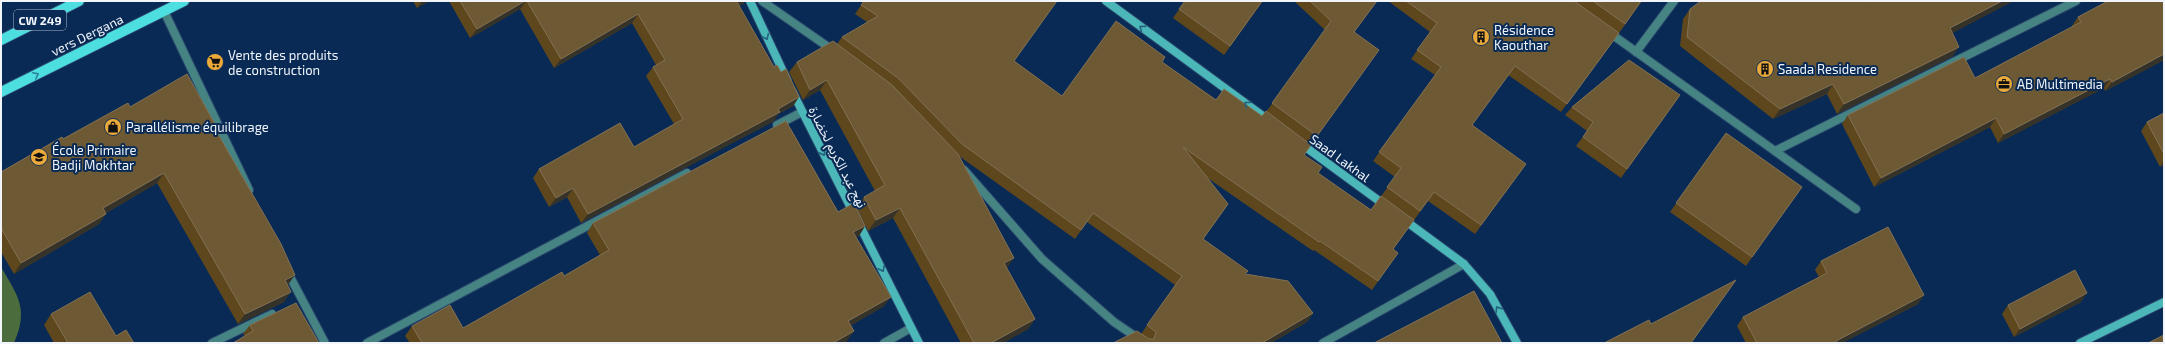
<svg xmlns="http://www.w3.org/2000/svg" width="2165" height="344" viewBox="0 0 2165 344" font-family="'Exo 2','Noto Sans Arabic',sans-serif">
  <rect width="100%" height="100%" fill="#082a55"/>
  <path fill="#4b6c3c" d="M1,267C18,296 29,309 14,343H1Z"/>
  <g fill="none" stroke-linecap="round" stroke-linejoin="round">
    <g stroke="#29466c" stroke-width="10">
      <polyline id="service" points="212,343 272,314"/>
    </g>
    <g stroke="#29466c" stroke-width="10">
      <g id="minor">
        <polyline points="762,1 834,51"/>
        <polyline points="164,11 249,190"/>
        <polyline points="1607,31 1856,209"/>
        <polyline points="1636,52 1674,1"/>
        <polyline points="777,125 802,112"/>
        <polyline points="1775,151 2076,1"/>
        <polyline points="964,170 1042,259 1114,322 1145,343"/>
        <polyline points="287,271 325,343"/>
        <polyline points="367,343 687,173"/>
        <polyline points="884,343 911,328"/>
        <polyline points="1323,343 1464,264"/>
      </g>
    </g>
    <g stroke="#29466c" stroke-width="10">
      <g id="secondary">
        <polyline points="750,1 787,80"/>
        <polyline points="1106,1 1271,122"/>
        <polyline points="792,91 919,343"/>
        <polyline points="1300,143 1386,206"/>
        <polyline points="1403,219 1464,264 1490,294 1517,343"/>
        <polyline points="2080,343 2164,302"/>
      </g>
    </g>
    <g stroke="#29466c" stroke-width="12">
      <g id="primary">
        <polyline points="1,40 79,1"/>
        <polyline points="1,92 184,1"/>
      </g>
    </g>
    <use href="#service" stroke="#468484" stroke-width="8"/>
    <use href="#minor" stroke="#468484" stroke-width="8"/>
    <use href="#secondary" stroke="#4cb7b8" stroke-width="8"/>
    <use href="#primary" stroke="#4ddedf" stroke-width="10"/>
  </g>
  <g fill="#5e461d">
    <polygon points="413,1 429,1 417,8"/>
    <polygon points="449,1 745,1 743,4 739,6 774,67 781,72 799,97 793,106 778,114 774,121 581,223 567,197 549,207 533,178 539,169 634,147 674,124 646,76 653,67 656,65 632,23 554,68 520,9 470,38"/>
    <polygon points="864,1 1014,61 1062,96 1162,62 1216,100 1304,155 1318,173 1371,210 1395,177 1373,161 1435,75 1411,59 1430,32 1388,1 1574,1 1619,33 1561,112 1508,75 1472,125 1526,164 1475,234 1428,201 1393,249 1398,253 1372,290 1314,250 1313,251 1206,177 1203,239 1245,274 1313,313 1307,322 1271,343 1113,343 1141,334 1175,285 1087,222 1075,239 959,156 1007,268 1035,319 1028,329 1003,343 961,343 893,218 868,231 857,208 864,197 875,191 820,90 803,100 789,72 797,62 837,44 842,37 867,22 855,14"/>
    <polygon points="1185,1 1263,1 1224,55 1173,18"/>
    <polygon points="1294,1 1377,1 1354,32 1379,50 1311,145 1266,112 1325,30"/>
    <polygon points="1574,1 1642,1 1619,33"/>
    <polygon points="1871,1 2013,1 1952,33 1953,56 1837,114 1827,94 1773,119 1680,46 1683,19 1690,9 1868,2"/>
    <polygon points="2164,1 2164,60 2105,91 2104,88 1998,143 1990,127 1874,187 1842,124 1848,115 1975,78 2072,27 2072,26 2078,17"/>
    <polygon points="1680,95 1621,178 1576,146 1587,131 1565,115 1572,107"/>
    <polygon points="130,107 218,136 287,285 284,302 238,324 157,183 106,213 106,214 99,224 14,274 1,252 1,172 63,139"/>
    <polygon points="2164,113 2164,165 2160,167 2141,131 2147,122"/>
    <polygon points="1726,133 1802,187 1746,266 1670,212"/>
    <polygon points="838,212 865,226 859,236 856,237 884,306 850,326 847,341 843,343 410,343 405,336 412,326 463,328 564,276 600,255 587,233 593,223"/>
    <polygon points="1821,261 1924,295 1918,304 1842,343 1746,343 1737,326 1743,317 1819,277 1815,270"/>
    <polygon points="2081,302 2014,337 2002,314 2008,305"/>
    <polygon points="51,314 116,336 134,343 54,343 44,325"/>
    <polygon points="250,325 319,343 245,336 243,334"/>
  </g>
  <g fill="#353329">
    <polygon points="422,1 429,1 417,8"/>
    <polygon points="525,1 526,1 520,9 470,38 477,29"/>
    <polygon points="738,1 745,1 743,4 731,11 737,2"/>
    <polygon points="2002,1 2013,1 1943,38 1950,28"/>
    <polygon points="638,14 632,23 554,68 561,59"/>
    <polygon points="1959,47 1953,56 1837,114 1844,104"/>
    <polygon points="2164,54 2164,60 2105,91 2112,82"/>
    <polygon points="2110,79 2104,88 1998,143 2004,134"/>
    <polygon points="827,80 820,90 803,100 810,90"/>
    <polygon points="1833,84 1827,94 1773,119 1780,109"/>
    <polygon points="799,97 793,106 778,114 774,121 581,223 588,214"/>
    <polygon points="1996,118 1990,127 1874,187 1881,178"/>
    <polygon points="2164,161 2164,165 2160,167"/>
    <polygon points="164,173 157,183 96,219 103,208"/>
    <polygon points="573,188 567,197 549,207 556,198"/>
    <polygon points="900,208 893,218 868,231 876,220"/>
    <polygon points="106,214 99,224 14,274 21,263"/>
    <polygon points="865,226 859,236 847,242 853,232"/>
    <polygon points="1014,258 1007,268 1004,263"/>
    <polygon points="295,275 288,285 277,291 285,280"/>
    <polygon points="291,292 284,302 238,324 245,314"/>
    <polygon points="2087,293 2081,302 2014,337 2020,329"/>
    <polygon points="1924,295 1918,304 1842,343 1834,343 1836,341"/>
    <polygon points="891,297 884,306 841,331 848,321"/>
    <polygon points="1313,313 1307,322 1271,343 1262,343"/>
    <polygon points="1035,319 1028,329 1003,343 991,343"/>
    <polygon points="854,331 847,341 843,343 833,343"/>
  </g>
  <g fill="#6e5935" stroke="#827154">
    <polygon points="460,1 525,1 477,29"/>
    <polygon points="527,1 738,1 737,2 774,67 777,65 781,72 786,69 799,97 778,109 780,112 588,214 573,188 556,198 539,169 620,123 634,147 683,119 653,67 665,60 638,14 561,59"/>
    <polygon points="864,1 1057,1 1014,61 1062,96 1116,21 1165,57 1162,62 1216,100 1224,89 1262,116 1266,111 1311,145 1304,155 1322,167 1318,173 1371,210 1381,196 1414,220 1393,249 1398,253 1378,281 1320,241 1319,242 1183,147 1228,204 1203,239 1248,271 1245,274 1288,281 1313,313 1262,343 1113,343 1137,331 1149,339 1154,339 1156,332 1147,325 1182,276 1093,213 1081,230 962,144 898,78 842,37 878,16 861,5"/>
    <polygon points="1185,1 1262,1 1230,46 1179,9"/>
    <polygon points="1310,1 1377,1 1354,32 1379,50 1317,136 1272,103 1331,21"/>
    <polygon points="1406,1 1574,1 1619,33 1567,104 1515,66 1472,125 1526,164 1481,225 1434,192 1420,211 1387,187 1401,168 1379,152 1441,67 1417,50 1437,23"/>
    <polygon points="1593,1 1641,1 1625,24"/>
    <polygon points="1701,1 1867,1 1868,2 1871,1 2002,1 1950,28 1959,47 1844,104 1833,84 1780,109 1687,37 1690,9"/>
    <polygon points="2108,1 2164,1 2164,54 2112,82 2110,79 2004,134 1996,118 1881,178 1848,115 1964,57 1975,78 2081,22 2078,17"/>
    <polygon points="833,41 892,85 958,154 1014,258 1004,263 1035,319 991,343 974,343 900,208 876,220 864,197 885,185 827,80 810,90 797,62"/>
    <polygon points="1629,60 1680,95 1627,169 1583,137 1593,122 1572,107"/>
    <polygon points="187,74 220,133 218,134 281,244 295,275 285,280 291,292 245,314 164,173 103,208 106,214 21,263 1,228 1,172 62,137 63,139 128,103 130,107"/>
    <polygon points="2164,113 2164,154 2147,122"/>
    <polygon points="786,121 838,212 854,203 865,226 853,232 891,297 848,321 854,331 833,343 422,343 412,326 450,305 463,328 562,272 564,276 609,250 593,223"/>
    <polygon points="1726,133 1802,187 1752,257 1676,203"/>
    <polygon points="1888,227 1924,295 1836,341 1837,343 1757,343 1743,317 1827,273 1821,261"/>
    <polygon points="2075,270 2087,293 2020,329 2008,305"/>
    <polygon points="1736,280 1691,343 1604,343 1649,320 1651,324"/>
    <polygon points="1474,291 1502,343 1374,343"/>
    <polygon points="90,292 116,336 126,330 134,343 68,343 51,314"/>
    <polygon points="296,303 319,343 233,343 253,331 250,325"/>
    <polygon points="2164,335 2164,343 2148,343"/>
  </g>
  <defs><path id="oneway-chevron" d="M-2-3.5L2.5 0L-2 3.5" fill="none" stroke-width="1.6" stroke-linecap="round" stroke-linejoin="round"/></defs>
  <g stroke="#23627d">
    <use href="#oneway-chevron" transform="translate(1142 28) rotate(-144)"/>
    <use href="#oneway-chevron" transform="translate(766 37) rotate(66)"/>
    <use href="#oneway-chevron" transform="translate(1247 104) rotate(-144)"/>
    <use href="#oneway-chevron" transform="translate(823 153) rotate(63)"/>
    <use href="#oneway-chevron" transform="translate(882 269) rotate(63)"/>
    <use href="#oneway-chevron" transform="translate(1498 309) rotate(-122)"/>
  </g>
  <use stroke="#2a849a" href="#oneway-chevron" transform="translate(36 75) rotate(-26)"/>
  <defs>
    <g id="building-disc" transform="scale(0.9)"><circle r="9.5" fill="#eba93a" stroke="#082a55"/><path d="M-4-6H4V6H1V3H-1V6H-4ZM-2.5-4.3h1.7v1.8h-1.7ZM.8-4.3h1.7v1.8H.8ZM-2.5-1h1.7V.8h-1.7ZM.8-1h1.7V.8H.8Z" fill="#111"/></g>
    <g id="supermarket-disc" transform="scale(0.9)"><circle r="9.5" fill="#eba93a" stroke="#082a55"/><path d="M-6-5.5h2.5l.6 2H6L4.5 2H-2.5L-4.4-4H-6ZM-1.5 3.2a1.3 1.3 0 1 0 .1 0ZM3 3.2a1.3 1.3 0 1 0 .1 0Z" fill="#111"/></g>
    <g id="office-disc" transform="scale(0.9)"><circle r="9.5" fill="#eba93a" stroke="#082a55"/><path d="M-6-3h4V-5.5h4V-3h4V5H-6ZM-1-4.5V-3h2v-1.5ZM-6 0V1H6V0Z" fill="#111"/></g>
    <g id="shop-disc" transform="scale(0.9)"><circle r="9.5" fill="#eba93a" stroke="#082a55"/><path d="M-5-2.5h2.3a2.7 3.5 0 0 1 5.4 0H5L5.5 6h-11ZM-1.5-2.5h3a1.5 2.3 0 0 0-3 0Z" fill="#111"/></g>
    <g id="school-disc" transform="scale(0.9)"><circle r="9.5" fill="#eba93a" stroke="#082a55"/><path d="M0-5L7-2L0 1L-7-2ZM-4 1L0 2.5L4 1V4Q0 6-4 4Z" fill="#111"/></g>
  </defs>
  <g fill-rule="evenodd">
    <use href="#building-disc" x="1481" y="37"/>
    <use href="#supermarket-disc" x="215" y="62"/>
    <use href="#building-disc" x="1765" y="69"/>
    <use href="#office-disc" x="2004" y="84"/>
    <use href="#shop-disc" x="113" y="127"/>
    <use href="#school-disc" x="39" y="157"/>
  </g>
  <g text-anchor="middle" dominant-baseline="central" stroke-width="4" stroke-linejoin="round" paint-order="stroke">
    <rect fill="#082a55" stroke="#abb8c9" stroke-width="1" x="14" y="10" width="52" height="20" rx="3"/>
    <g font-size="12" font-weight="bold" fill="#f1f5fb">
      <text x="40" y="20">CW 249</text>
    </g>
    <g font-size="13" fill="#f1f5fb" stroke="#082a55" text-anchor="start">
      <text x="1494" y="30">Résidence<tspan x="1494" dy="15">Kaouthar</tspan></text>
      <text x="228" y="55">Vente des produits<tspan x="228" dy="15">de construction</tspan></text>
      <text x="1778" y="69">Saada Residence</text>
      <text x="2017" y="84">AB Multimedia</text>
      <text x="126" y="127">Parallélisme équilibrage</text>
      <text x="52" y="150">École Primaire<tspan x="52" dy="15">Badji Mokhtar</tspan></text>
    </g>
    <g font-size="13" fill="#f1f5fb" stroke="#082a55">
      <text transform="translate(87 35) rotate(-26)">vers Dergana</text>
      <text transform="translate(838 157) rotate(63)">نهج عبد الكريم لخضارة</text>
      <text transform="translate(1340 158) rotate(36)">Saad Lakhal</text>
    </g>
  </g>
  <rect width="2165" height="344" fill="none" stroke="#f1f5fb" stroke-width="4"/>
</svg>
